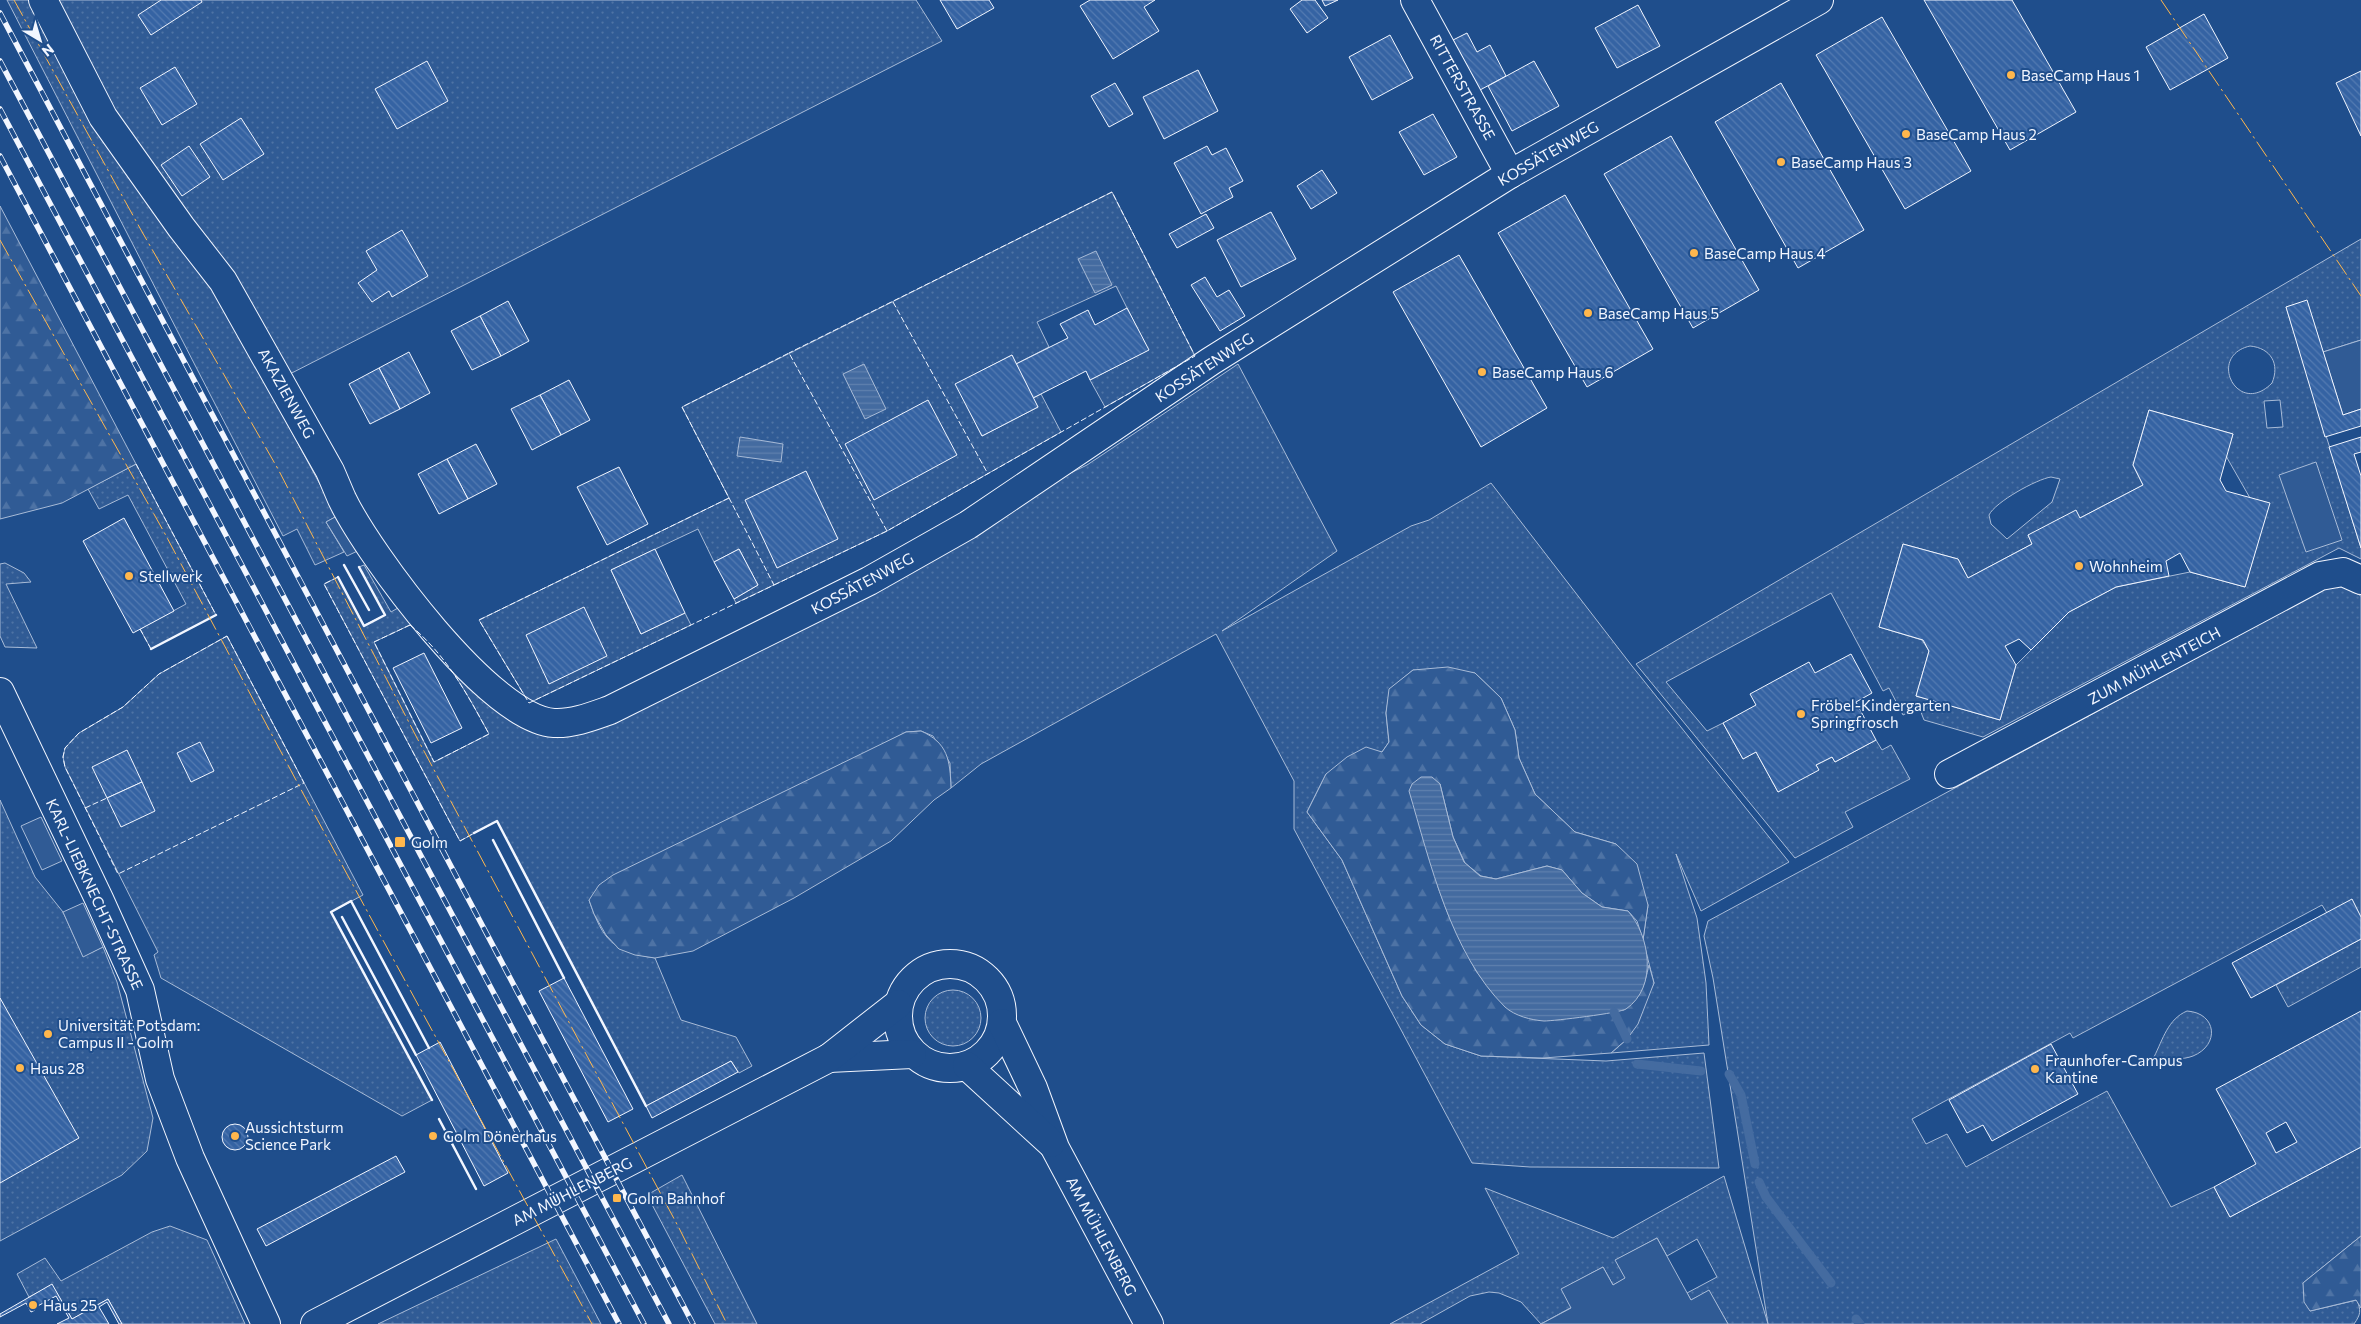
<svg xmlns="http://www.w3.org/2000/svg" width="2361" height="1324" viewBox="0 0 2361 1324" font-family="Commissioner,sans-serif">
  <defs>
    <pattern id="grass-dots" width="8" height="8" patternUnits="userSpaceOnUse" patternTransform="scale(1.25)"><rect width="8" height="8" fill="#305b95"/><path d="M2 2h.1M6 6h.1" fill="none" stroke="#4e73a5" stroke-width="1.8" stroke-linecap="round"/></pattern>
    <pattern id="forest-firs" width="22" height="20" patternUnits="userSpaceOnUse" patternTransform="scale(1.25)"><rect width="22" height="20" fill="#305b95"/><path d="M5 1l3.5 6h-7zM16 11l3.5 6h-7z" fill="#4e73a5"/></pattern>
    <pattern id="water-rules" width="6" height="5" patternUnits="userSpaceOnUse" patternTransform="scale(1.25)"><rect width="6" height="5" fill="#446ba0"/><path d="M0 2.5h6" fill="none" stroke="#5f81ae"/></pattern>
    <pattern id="building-back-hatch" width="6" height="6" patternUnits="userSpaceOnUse" patternTransform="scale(1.25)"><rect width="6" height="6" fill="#3563a3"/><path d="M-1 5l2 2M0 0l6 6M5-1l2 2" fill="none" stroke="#537ab1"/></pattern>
  </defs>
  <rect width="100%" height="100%" fill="#1f4e8c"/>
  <g fill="url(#grass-dots)" stroke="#a8bbd7" fill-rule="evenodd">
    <polygon points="7,0 31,0 72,88 94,124 223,304 337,516 326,522 344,552 315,565 297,529 283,536"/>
    <polygon points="43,0 916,0 942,41 280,379"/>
    <polygon points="1112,192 1195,356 1105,407 1090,380 1148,350 1116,286 1037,322 1049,347 1016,364 1012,355 956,384 982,436 1038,407 1033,398 1041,394 1061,432 887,531 736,603 734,599 758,585 739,549 714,562 698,529 611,570 641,634 685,613 691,625 529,703 479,620 729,498 682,407"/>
    <path d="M2361,239V340L2323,352L2307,301L2286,307L2361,548V559L2339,548L1983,737L1924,720L1919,707L1903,715L1889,688L1883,691L1831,593L1666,682L1707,731L1723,723L1743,759L1756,752L1778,792L1818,769L1816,765L1832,757L1835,762L1876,740L1882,750L1891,745L1910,779L1845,812L1853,827L1795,858L1636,664ZM2250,346C2271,348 2280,364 2272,383C2238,418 2206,356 2250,346ZM2280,400L2283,427L2267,428L2264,401ZM2149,410L2233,434L2226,456L2250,498L2269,503L2245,587L2190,572L2116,587L2069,612L2016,665L2000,720L1916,696L1929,651L1922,640L1879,627L1903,544L1958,559L1968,578L2032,544L2028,535L2080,518L2143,485L2133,465ZM2051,477L2060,479L2052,502L2007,539L1991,524L1989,515C1995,502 2037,479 2051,477Z"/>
    <path d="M1238,364L1337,551L1222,631L1411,526L1429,520L1491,483L1632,666L1789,862L1701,911L1676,854L1697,918L1706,983L1709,1045L1611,1053L1627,1039L1654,983L1643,940L1648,905L1616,844L1575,832L1535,794L1519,758L1515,730L1501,698L1475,673L1413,670L1390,689L1386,713L1389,742L1382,752L1326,774L1307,812L1342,860L1402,996L1421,1025L1445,1044L1481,1056L1606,1061L1704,1053L1719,1168L1530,1167L1472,1163L1294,829V781L1216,634L981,764L951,788L950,763L933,736L921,731L906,732L589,900C603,941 613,951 655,958L681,1020L736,1037L752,1066L739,1073L731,1061L646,1106L497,821L460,841L324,584L338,577L364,625L385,615L359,567L364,565L391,612L410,601L451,650L554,723L1087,465ZM410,625C447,656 466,692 489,734L434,762L374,642Z"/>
    <polygon points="136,464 216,615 151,649 140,629 186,604 128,495 99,509 88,489"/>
    <polygon points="5,563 24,573 31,582 6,584 37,648 5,647 0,636 0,564"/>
    <path d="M2330,586H2344L2361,596V917L2327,913L2322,905L2073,1038L2070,1033L1912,1119L1926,1144L1947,1134L1966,1167L2107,1091L2171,1207L2214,1187L2230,1217L2361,1147V1236L2303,1283L2310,1311L2357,1300C2361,1311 2361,1314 2354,1324H1728L1709,1291L1691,1300L1687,1293L1717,1277L1697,1239L1667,1256L1657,1238L1616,1260L1626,1278L1613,1285L1603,1267L1562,1289L1572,1307L1541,1324L1521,1302L1499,1293L1489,1292L1470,1296L1420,1324H1390L1519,1254L1485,1188L1613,1238L1724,1176L1768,1324L1713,978L1704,936L1708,921Z"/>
    <polygon points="227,636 363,895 331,912 432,1100 402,1116 161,978 154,955 158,952 65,767 63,757 65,748 79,733 123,707 159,674"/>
    <polygon points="0,800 35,877 63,912 83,956 103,947 117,982 153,1118 147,1151 122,1175 0,1241"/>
    <polygon points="2361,939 2361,967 2288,1007 2276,985"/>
    <circle cx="953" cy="1018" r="28"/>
    <path d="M2187,1011C2217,1013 2220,1045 2193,1056C2183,1060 2168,1059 2157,1060L2154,1057C2163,1039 2168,1019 2187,1011Z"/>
    <polygon points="682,1175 757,1324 715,1324 647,1195"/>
    <polygon points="170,1226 207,1240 245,1324 122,1324 108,1299 72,1319 52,1285 29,1297 17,1274 45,1258 61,1281 152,1232"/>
    <polygon points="556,1239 601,1324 378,1324"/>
  </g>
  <g fill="url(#forest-firs)" stroke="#a8bbd7">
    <polygon points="0,206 136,464 62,503 0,519"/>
    <path d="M1448,667L1475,673L1501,698L1515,730L1519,758L1535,794L1575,832L1616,844L1637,864L1648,905L1643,940L1637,921L1628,911L1602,907L1582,893L1562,870L1547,866L1496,879L1481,876L1465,863L1453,837L1440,784L1438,887L1448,914L1476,971L1495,996L1624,1010C1642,996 1644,986 1649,965L1654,983L1638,1024L1627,1039L1611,1053L1543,1058L1481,1056L1445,1044L1421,1025L1402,996L1342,860L1307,812L1326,774L1347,757L1366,747L1382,752L1389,742L1386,713L1389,689L1413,670Z"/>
    <path d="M921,731C948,743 950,760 951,788L934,800L891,841L794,898L693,951L655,958L635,955L619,949L606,935L594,914L589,900L599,885L613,875L906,732Z"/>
    <polygon points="2361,1236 2361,1308 2356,1300 2310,1311 2304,1302 2303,1283"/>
  </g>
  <g fill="#305b95" stroke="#a8bbd7">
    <polygon points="2361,340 2361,409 2343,415 2323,352"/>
    <polygon points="2316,462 2342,540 2306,552 2279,475"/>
    <polygon points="348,510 370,545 347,556 326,522"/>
    <polygon points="41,817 62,861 42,870 21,826"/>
    <polygon points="83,903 103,947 83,957 63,912"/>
    <polygon points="1657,1238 1691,1300 1709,1290 1728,1324 1541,1324 1571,1308 1561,1289 1603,1267 1613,1285 1625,1278 1615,1260"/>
  </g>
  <g fill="url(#water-rules)" stroke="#a8bbd7">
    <polygon points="1096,251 1112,285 1095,293 1078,259"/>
    <polygon points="864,364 886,409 865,419 843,374"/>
    <polygon points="740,437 783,444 781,462 737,456"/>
    <path d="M1421,777H1432L1440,784L1453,837L1464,862L1480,876L1496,879L1547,866L1562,870L1582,893L1602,907L1628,911C1650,936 1658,987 1626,1009C1620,1013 1554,1021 1544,1021C1531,1020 1515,1016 1505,1007C1451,954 1430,862 1409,791L1412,784Z"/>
  </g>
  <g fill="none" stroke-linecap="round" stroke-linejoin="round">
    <g stroke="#446ba0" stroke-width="9">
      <polyline points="1614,1012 1627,1039"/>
      <polyline points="1637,1064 1701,1071"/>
      <polyline points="1729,1074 1741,1095 1755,1164"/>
      <polyline points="1759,1182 1766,1197 1831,1283"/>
      <polyline points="1856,1319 1860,1324"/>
    </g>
  </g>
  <g fill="url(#building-back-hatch)" stroke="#f2f6ff" fill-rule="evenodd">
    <polygon points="161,0 201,0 202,2 151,35 138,15"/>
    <polygon points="940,0 989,0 994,8 957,29"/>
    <polygon points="1090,0 1155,0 1144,7 1159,31 1113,59 1080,6"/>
    <polygon points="1302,0 1315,0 1328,18 1307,33 1290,9"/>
    <polygon points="1322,0 1338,0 1325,6"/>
    <polygon points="1924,0 2012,0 2076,112 2010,150"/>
    <polygon points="1638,5 1660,46 1617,68 1595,28"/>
    <polygon points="2204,14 2228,58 2170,90 2146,47"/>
    <polygon points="1882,17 1971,171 1905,209 1816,55"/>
    <polygon points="1467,33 1477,52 1490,45 1506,76 1480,90 1453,40"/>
    <polygon points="1390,35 1413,78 1372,100 1349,57"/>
    <polygon points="427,61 448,101 397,129 375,89"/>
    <polygon points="1534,61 1559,106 1512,131 1488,86"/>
    <polygon points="175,67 197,104 162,125 140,88"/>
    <polygon points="1198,70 1218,111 1164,139 1143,97"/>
    <polygon points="2361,71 2361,136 2336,83"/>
    <polygon points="1115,83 1133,114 1109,127 1091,96"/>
    <polygon points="1781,83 1864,230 1798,268 1715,122"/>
    <polygon points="1433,114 1457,157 1424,175 1399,132"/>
    <polygon points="241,118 264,154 223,180 200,144"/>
    <polygon points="1671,136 1759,290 1693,328 1604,174"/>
    <polygon points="189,146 210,177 182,196 161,165"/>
    <polygon points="1207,146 1212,155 1226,148 1243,181 1229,188 1233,197 1201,214 1174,163"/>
    <polygon points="1322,170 1337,193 1311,209 1297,186"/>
    <polygon points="1565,195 1653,349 1587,387 1498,233"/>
    <polygon points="1271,212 1296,259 1241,287 1217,240"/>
    <polygon points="1206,214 1214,228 1177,248 1169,234"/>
    <polygon points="402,230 428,276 392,297 389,291 372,302 358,283 377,270 366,251"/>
    <polygon points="1459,255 1547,408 1481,447 1393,292"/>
    <polygon points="1205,277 1217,297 1229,290 1245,316 1220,331 1191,285"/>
    <polygon points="2307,300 2343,415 2361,409 2361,426 2325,437 2286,307"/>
    <polygon points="508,301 529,341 501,356 480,316"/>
    <polygon points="1127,308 1149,350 1090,380 1086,371 1033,398 1016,364 1068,338 1060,324 1088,310 1095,325"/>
    <polygon points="480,316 501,356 472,370 451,331"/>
    <polygon points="409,352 430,393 400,409 379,368"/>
    <polygon points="1012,355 1038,407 982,436 955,384"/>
    <polygon points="379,368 400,409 370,424 349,384"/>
    <polygon points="569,380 590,420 561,435 540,395"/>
    <polygon points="540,395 561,435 532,450 511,409"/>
    <polygon points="928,400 957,455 874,500 845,444"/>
    <polygon points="2149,410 2233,434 2220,480 2226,491 2270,503 2245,587 2190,572 2180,553 2166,561 2169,576 2116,587 2069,612 2031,650 2019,639 2005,646 2016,665 2000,720 1916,696 1929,651 1923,640 1879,627 1903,544 1958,559 1968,578 2032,544 2028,535 2076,510 2080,518 2143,485 2133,465"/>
    <polygon points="2361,437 2361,452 2354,454 2361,476 2361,548 2329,447"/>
    <polygon points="476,444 497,484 468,499 447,459"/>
    <polygon points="447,459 468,499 439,514 418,474"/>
    <polygon points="619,467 648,524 607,545 577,487"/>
    <polygon points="806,471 838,539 777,568 745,500"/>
    <polygon points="124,518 174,611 133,633 83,541"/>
    <polygon points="655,549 685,613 641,634 611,570"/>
    <polygon points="739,549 758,585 734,599 714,562"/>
    <polygon points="584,607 607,656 549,684 526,635"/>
    <polygon points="424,653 462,728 431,743 393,668"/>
    <polygon points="1851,654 1872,693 1856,702 1876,740 1835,762 1832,757 1816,765 1819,770 1778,792 1756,752 1743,759 1723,723 1756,705 1750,694 1809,662 1815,673"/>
    <polygon points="200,742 214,771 191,782 177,753"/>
    <polygon points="127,750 142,782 107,798 92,767"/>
    <polygon points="142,782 155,811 121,827 107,798"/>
    <polygon points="2352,899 2361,917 2361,939 2251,998 2232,963"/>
    <polygon points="564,978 633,1109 608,1122 539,991"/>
    <polygon points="0,998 79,1138 0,1183"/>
    <path d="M2361,1011V1147L2230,1217L2214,1187L2256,1164L2216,1089ZM2286,1122L2297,1142L2276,1153L2266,1133Z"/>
    <polygon points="440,1042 508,1173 484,1186 416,1055"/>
    <polygon points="2051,1044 2078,1094 1992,1141 1983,1125 1967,1133 1949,1100"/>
    <polygon points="731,1061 738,1072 652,1118 646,1106"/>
    <circle cx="235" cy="1137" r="13"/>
    <polygon points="396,1156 405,1172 266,1246 257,1229"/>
    <polygon points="52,1284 72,1319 108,1299 122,1324 119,1324 107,1302 99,1307 109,1324 57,1324 69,1318 56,1296 34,1308 35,1310 31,1312 26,1303 0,1317 0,1314"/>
  </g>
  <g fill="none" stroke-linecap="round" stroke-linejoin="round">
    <g stroke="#f2f6ff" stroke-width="30">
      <g id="street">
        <path d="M43,0L103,117L181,227L223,281L330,471C334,480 338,490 342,499C369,555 490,719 554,723C573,724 593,716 610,710L869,581L968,525L1211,361L1510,174L1819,0"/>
        <polyline points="1415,0 1510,174"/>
        <polyline points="0,692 99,899 140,990 160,1079 190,1158 266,1324"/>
        <polyline points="1949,774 2320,576 2343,572 2361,580"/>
        <circle cx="950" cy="1016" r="52"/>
        <polyline points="1002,1023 1033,1088 1055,1148 1149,1324"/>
        <polyline points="829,1058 912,1054"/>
        <polyline points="967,1066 1051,1143"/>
        <polyline points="315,1324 829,1058 898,1004"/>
      </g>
    </g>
    <use href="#street" stroke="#1f4e8c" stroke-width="28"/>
    <g stroke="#f2f6ff" stroke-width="5.5">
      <g id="rail">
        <polyline points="0,13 693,1324"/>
        <polyline points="0,61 669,1324"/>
        <polyline points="0,109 644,1324"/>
        <polyline points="0,156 619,1324"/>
      </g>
    </g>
    <use href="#rail" stroke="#1f4e8c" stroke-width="4" stroke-dasharray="11" stroke-linecap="butt"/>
    <g stroke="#f2f6ff" stroke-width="1" stroke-dasharray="6 2.5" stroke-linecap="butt">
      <polyline points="893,302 988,474"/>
      <polyline points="136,464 216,615"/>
      <polyline points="729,498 479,620 529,703 774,585 682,407 789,353 887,531"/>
      <polyline points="338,577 324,584 460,841 474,833"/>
      <polyline points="774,585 887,531 1195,356 1112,192 789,353"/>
      <path d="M410,625C447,656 466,692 489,734L434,762L374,642Z"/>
      <polyline points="140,629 151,649"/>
      <polygon points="227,636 304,783 118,874 65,767 63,757 65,748 79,733 123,707 159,674"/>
      <polyline points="85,808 107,798"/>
    </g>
    <g stroke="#f2f6ff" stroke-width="2.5">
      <polyline points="344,565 369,610"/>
      <polyline points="338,577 364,626 385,615 359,567"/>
      <polyline points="151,649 216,615"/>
      <polyline points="474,833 497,821 646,1106"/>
      <polyline points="493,840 564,978"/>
      <polyline points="342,917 416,1055"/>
      <polyline points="429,1048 351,901 331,912 432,1100"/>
      <polyline points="439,1119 476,1189"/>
    </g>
    <g stroke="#ffb74d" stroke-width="1" stroke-dasharray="18 4 2.5 4" stroke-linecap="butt">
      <polyline points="14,0 141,230 278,469 417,738 679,1228 727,1324"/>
      <polyline points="2161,0 2361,296"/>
      <polyline points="0,240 164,532 305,797 592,1324"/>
    </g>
  </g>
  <g fill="#ffb74d" stroke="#1f4e8c" stroke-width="2">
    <circle cx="2011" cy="75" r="5"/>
    <circle cx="1906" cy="134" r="5"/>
    <circle cx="1781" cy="162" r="5"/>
    <circle cx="1694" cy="253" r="5"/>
    <circle cx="1588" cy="313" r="5"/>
    <circle cx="1482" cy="372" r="5"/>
    <circle cx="2079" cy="566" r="5"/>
    <circle cx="129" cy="576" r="5"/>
    <circle cx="1801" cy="714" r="5"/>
    <rect x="394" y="836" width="12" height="12" rx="2.5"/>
    <circle cx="48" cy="1034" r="5"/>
    <circle cx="20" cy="1068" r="5"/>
    <circle cx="2035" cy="1069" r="5"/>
    <circle cx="235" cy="1136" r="5"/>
    <circle cx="433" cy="1136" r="5"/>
    <rect x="612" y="1193" width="10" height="10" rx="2.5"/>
    <circle cx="33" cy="1305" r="5"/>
  </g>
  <g text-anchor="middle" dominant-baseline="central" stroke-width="4" stroke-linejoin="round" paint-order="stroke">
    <g font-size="15" fill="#f2f6ff" stroke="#1f4e8c" text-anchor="start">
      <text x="2021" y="75">BaseCamp Haus 1</text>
      <text x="1916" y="134">BaseCamp Haus 2</text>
      <text x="1791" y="162">BaseCamp Haus 3</text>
      <text x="1704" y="253">BaseCamp Haus 4</text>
      <text x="1598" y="313">BaseCamp Haus 5</text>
      <text x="1492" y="372">BaseCamp Haus 6</text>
      <text x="2089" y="566">Wohnheim</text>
      <text x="139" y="576">Stellwerk</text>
      <text x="1811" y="705">Fröbel-Kindergarten<tspan x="1811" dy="17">Springfrosch</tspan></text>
      <text x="411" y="842">Golm</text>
      <text x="58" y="1025">Universität Potsdam:<tspan x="58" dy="17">Campus II - Golm</tspan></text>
      <text x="2045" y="1060">Fraunhofer-Campus<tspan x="2045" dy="17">Kantine</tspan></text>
      <text x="30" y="1068">Haus 28</text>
      <text x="245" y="1127">Aussichtsturm<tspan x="245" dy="17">Science Park</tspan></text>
      <text x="443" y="1136">Golm Dönerhaus</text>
      <text x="627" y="1198">Golm Bahnhof</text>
      <text x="43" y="1305">Haus 25</text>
    </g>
    <g font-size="15" fill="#f2f6ff" stroke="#1f4e8c">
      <text transform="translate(1463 87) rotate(61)">RITTERSTRASSE</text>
      <text transform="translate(1548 153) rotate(-30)">KOSSÄTENWEG</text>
      <text transform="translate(1204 367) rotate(-33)">KOSSÄTENWEG</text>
      <text transform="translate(287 393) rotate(61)">AKAZIENWEG</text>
      <text transform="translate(862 583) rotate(-28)">KOSSÄTENWEG</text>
      <text transform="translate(2154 665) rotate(-28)">ZUM MÜHLENTEICH</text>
      <text transform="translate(95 894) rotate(65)">KARL-LIEBKNECHT-STRASSE</text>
      <text transform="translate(572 1191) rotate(-27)">AM MÜHLENBERG</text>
      <text transform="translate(1102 1236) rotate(62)">AM MÜHLENBERG</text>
    </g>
  </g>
  <g transform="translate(40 40) rotate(142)" stroke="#1f4e8c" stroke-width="4" paint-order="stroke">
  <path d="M0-4L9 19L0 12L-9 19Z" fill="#f2f6ff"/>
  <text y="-8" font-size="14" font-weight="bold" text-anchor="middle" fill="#f2f6ff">N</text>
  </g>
</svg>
